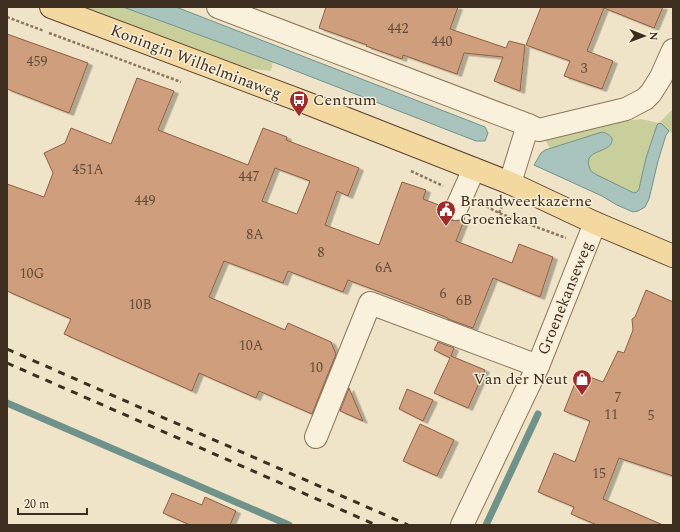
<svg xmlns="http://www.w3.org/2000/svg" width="680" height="532" viewBox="0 0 680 532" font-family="Spectral,serif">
  <defs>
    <filter id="shadow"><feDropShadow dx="4.5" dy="2.5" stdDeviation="0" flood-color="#0004"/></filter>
  </defs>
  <rect width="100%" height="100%" fill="#f0e4c8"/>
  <g fill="#c9cf9b">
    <polygon points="84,7 123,7 273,62 271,71 246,68"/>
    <path d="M672,110L673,112V134L662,124L657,125L646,158L639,189L637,192L634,193L597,175C593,173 590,171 588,166C585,149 610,154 612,139L602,132L550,148L545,140L615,122L641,119L659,123Z"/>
  </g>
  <g fill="#a9c4bc" stroke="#6f938a">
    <polygon points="123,7 176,7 485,127 488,133 485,141 476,141 273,62"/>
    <path d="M659,123L662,124L669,131L666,135L658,161L649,199L645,207L638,211L633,212L617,205L602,196L534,165L541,153L545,150L602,132C606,133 611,135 612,139C613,150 595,150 590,157C588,159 588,163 589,166C590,171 593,173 597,175L634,193L637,192L639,189L646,158L657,125Z"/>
  </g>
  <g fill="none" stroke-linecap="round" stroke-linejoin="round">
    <g stroke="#6f938a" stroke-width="7">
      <polyline points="7,403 289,525"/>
      <polyline points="486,525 538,414"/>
    </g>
  </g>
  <g fill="#cf9f7d" stroke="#8d5f41" fill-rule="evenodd" filter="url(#shadow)">
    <polygon points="326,7 458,7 450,29 506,48 509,41 525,45 520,91 494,81 503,57 464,53 457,74 403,55 402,59 366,46 367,45 319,28"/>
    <polygon points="541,7 663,7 654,28 604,8 587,51 613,61 602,89 564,76 570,61 526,45"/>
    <polygon points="7,34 88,63 69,113 7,89"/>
    <path d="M137,78L174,91L158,130L248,165L263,128L287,137L286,140L359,168L348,196L337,191L325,225L379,245L402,182L426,190L423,199L444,207V211L446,216L451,220L458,221L463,219L465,218L456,241L512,263L519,244L553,257L540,297L493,278L473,328L448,319V318L409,303L348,280L343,292L288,271L283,283L224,261L209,297L285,330L288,323L331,342L336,354L312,414L259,391L256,398L199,373L192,391L64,334L71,319L7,291V184L44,197L53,173L44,153L65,143L71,128L111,144ZM275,168L310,181L297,214L262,201Z"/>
    <polygon points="646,290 673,302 673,476 619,458 603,499 663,525 597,525 571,514 574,507 538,492 554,453 575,462 590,421 564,411 579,373 603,382 618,351 624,353 633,330 632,319 635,317"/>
    <polygon points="438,342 454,348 451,356 485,370 468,408 434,393 450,358 434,350"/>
    <polygon points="349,388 363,421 340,411"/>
    <polygon points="407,389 433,400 423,421 399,409"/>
    <polygon points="420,424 454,440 437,476 403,461"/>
    <polygon points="172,493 202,505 205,497 236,511 230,525 190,525 163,513"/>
  </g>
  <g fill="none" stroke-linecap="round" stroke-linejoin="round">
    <g stroke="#8d765c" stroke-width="24">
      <g id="minor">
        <polyline points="218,7 528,125 539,130 626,109 645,99 651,93 661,77 673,50"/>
        <polyline points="510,183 528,125"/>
        <polyline points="456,209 474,169"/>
        <polyline points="316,437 370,303 538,366"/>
        <polyline points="462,525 538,366 595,223"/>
      </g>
    </g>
    <g stroke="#5b4430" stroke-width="24">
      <polyline id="major" points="51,7 304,102 510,183 595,223 673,256"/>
    </g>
    <g stroke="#8d765c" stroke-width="2.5" stroke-dasharray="3 2" stroke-linecap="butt">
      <polyline points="7,17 44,31"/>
      <polyline points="49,33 181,82"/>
      <polyline points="411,171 443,186"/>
      <polyline points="482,204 499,213 566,238"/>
      <polyline points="499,213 503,204"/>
    </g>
    <use href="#minor" stroke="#faf1dc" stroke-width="22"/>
    <use href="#major" stroke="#f3d9a0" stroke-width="22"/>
    <g stroke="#3d2e20" stroke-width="3" stroke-dasharray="7 7" stroke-linecap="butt">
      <polyline points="7,349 408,525"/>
      <polyline points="7,363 376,525"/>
    </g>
  </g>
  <defs>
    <g id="bus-pin" transform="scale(1)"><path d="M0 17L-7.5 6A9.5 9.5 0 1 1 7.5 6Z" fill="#9e2a2b" stroke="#f7eed8"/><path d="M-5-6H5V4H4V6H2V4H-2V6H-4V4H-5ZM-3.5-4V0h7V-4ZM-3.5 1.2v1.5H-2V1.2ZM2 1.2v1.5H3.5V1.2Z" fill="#fff"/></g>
    <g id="civic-pin" transform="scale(1)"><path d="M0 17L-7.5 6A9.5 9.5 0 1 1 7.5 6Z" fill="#9e2a2b" stroke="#f7eed8"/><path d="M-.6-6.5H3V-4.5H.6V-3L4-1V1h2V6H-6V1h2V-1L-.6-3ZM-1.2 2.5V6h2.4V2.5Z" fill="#fff"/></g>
    <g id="shop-pin" transform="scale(1)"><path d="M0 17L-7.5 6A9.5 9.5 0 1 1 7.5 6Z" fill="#9e2a2b" stroke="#f7eed8"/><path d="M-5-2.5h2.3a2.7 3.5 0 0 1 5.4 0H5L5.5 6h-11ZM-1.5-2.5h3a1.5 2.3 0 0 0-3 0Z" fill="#fff"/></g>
  </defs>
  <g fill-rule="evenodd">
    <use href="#bus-pin" x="299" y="100"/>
    <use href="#civic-pin" x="446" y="210"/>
    <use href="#shop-pin" x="582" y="379"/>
  </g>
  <g text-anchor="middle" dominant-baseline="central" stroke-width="3" stroke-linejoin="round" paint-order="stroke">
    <g font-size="14" fill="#624a37">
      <text x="398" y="28">442</text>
      <text x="442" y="41">440</text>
      <text x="37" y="61">459</text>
      <text x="584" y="68">3</text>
      <text x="88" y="169">451A</text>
      <text x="249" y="176">447</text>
      <text x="145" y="200">449</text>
      <text x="255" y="234">8A</text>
      <text x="321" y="252">8</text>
      <text x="384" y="267">6A</text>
      <text x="32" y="273">10G</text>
      <text x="443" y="293">6</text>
      <text x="464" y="300">6B</text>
      <text x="140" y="304">10B</text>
      <text x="251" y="345">10A</text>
      <text x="316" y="367">10</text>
      <text x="618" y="397">7</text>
      <text x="611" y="414">11</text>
      <text x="651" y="415">5</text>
      <text x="599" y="473">15</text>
    </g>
    <g font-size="16" fill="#3d2e20" stroke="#f7eed8">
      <text transform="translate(196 62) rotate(21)">Koningin Wilhelminaweg</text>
      <text transform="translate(565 298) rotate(-68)">Groenekanseweg</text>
    </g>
    <g font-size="16" fill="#3d2e20" stroke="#f7eed8" text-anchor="start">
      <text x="313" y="100">Centrum</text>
      <text x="460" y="201">Brandweerkazerne<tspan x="460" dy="18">Groenekan</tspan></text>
      <text x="568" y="379" text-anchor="end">Van der Neut</text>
    </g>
  </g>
  <rect width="680" height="532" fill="none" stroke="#3d2e20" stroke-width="16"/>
  <g transform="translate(644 36) rotate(91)" stroke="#f7eed8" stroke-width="3" paint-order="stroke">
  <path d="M0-3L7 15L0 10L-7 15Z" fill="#3d2e20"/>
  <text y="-6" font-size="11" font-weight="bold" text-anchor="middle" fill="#3d2e20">N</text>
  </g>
  <path d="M18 508v6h69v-6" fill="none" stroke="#3d2e20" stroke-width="2"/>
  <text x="24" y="508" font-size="12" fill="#3d2e20" stroke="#f7eed8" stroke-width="3" paint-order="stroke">20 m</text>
</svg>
